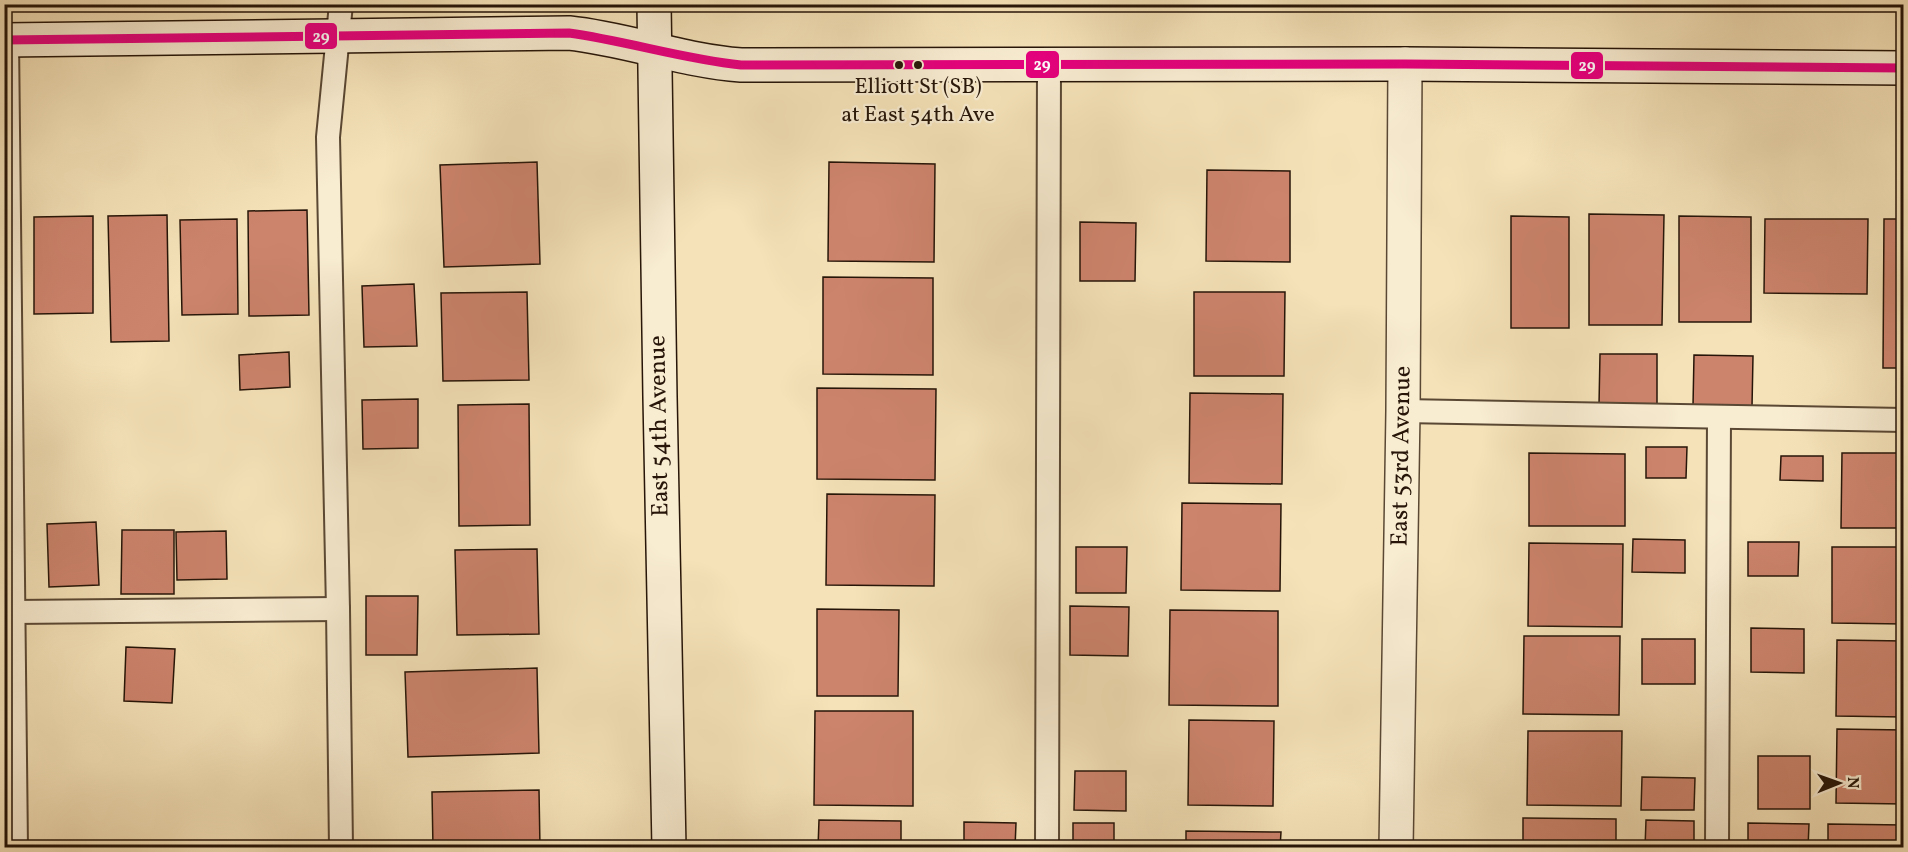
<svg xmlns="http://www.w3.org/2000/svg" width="1908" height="852" viewBox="0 0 1908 852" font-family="Vollkorn,serif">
  <rect width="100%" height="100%" fill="#f5e2b8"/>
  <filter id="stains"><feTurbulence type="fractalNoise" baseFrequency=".00333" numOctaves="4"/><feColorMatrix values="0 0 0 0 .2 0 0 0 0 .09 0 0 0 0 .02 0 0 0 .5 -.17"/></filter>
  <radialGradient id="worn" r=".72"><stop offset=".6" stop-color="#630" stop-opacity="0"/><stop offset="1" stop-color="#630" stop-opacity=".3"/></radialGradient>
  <g fill="#cd846d" stroke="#261508" stroke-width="1.5">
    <polygon points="537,162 540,264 444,267 440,165"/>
    <polygon points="829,162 935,164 934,262 828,261"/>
    <polygon points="1207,170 1290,171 1290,262 1206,261"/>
    <polygon points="307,210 309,315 249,316 248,211"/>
    <polygon points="1589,214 1664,215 1662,325 1589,325"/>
    <polygon points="167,215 169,341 111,342 108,216"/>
    <polygon points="93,216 93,313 34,314 34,217"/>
    <polygon points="1511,216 1569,217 1569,328 1511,328"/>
    <polygon points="1679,216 1751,217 1751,322 1679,322"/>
    <polygon points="237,219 238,314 182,315 180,220"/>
    <polygon points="1765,219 1868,219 1867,294 1764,293"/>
    <polygon points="1884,219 1904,219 1904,368 1883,368"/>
    <polygon points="1080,222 1136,223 1135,281 1080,281"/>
    <polygon points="823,277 933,278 933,375 823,374"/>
    <polygon points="414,284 417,346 364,347 362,286"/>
    <polygon points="527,292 529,380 443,381 441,293"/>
    <polygon points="1194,292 1285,292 1284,376 1194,376"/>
    <polygon points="289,352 290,387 240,390 239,355"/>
    <polygon points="1600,354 1657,354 1657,405 1599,405"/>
    <polygon points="1694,355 1753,356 1752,407 1693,406"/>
    <polygon points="817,388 936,389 935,480 817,479"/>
    <polygon points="1190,393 1283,394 1282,484 1189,483"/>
    <polygon points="418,399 418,448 363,449 362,400"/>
    <polygon points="529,404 530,525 459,526 458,405"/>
    <polygon points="1646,447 1687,447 1686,478 1646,478"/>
    <polygon points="1529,453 1625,454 1625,526 1529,526"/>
    <polygon points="1842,453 1904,453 1904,528 1841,528"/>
    <polygon points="1781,456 1823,456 1823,481 1780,480"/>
    <polygon points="827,494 935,495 934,586 826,585"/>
    <polygon points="1182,503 1281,504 1280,591 1181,590"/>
    <polygon points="96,522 99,585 49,587 47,524"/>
    <polygon points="122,530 174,530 174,594 121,594"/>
    <polygon points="226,531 227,579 177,580 176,532"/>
    <polygon points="1633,539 1685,540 1685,573 1632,572"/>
    <polygon points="1748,542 1799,542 1798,576 1748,576"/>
    <polygon points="1529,543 1623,544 1622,627 1528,626"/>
    <polygon points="1076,547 1127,547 1126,593 1076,593"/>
    <polygon points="1832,547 1904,547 1904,624 1832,623"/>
    <polygon points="537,549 539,634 457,635 455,550"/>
    <polygon points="366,596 418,596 417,655 366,655"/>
    <polygon points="1070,606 1129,607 1128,656 1070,655"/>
    <polygon points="817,609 899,610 898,696 817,696"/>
    <polygon points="1170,610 1278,611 1278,706 1169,705"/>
    <polygon points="1751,628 1804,629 1804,673 1751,672"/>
    <polygon points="1524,636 1620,636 1619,715 1523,714"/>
    <rect x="1642" y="639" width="53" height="45"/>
    <polygon points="1837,640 1904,641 1904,717 1836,716"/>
    <polygon points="126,647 175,649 172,703 124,701"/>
    <polygon points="537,668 539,753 408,757 405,672"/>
    <polygon points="815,711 913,711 913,806 814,805"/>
    <polygon points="1189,720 1274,721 1273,806 1188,805"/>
    <polygon points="1837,729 1904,730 1904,804 1836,803"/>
    <polygon points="1528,731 1622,731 1621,806 1527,805"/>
    <rect x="1758" y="756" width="52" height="53"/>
    <polygon points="1075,771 1126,771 1126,811 1074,810"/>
    <polygon points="1642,777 1695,778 1694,810 1641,810"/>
    <polygon points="539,790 540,848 433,848 432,792"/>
    <polygon points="1523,818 1616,819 1616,848 1523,848"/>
    <polygon points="819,820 901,821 901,848 818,848"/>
    <polygon points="1646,820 1694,821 1694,848 1645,848"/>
    <polygon points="964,822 1016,823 1015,848 964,848"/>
    <rect x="1073" y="823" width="41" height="25"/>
    <polygon points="1748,823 1809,824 1808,848 1748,848"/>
    <polygon points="1828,824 1904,825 1904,848 1828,848"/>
    <polygon points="1186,831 1281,832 1280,848 1186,848"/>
  </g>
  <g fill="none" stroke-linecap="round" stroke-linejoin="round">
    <g stroke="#5a4834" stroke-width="26">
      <g id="lane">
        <polyline points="7,40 16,848"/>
        <polyline points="1403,411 1904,420"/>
        <polyline points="13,612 338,609"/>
        <polyline points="341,848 338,609 328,137 341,4"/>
        <polyline points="1047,848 1049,64"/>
        <polyline points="1717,848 1719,417"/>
      </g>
    </g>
    <g stroke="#5a4834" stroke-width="36">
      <polyline id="street" points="1396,848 1403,411 1405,64"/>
    </g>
    <g stroke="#261508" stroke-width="36">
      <g id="secondary">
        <polyline points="654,4 660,397 669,848"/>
        <path d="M4,40L569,33C627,39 683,61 741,65L1405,64L1904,68"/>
      </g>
    </g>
    <use href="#lane" stroke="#f8ecd1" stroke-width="22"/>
    <use href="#street" stroke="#f8ecd1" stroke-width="33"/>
    <use href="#secondary" stroke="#f8ecd1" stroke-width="33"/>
    <g stroke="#f8ecd1" stroke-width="14">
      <path id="bus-1" d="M4,40L569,33C627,41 683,59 741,65L1405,64L1904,68"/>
    </g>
    <use href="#bus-1" stroke="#e5007d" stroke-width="9"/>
  </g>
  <g fill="#261508" stroke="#f8ecd1" stroke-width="2">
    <circle cx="899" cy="65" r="5"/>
    <circle cx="918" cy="65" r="5"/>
  </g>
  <g text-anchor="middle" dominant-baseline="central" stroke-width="4.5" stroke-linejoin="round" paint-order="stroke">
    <g font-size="22" fill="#261508" stroke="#f8ecd1">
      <text x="918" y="87">Elliott St (SB)<tspan x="918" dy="28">at East 54th Ave</tspan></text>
    </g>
    <g font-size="24" fill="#261508" stroke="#f8ecd1">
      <text transform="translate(660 426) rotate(-91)">East 54th Avenue</text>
      <text transform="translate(1402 456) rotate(-89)">East 53rd Avenue</text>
    </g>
  </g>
  <g stroke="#f8ecd1" stroke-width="2">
    <rect x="304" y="22" width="34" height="28" rx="6" fill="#e5007d"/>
    <rect x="1025" y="50" width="35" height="29" rx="6" fill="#e5007d"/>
    <rect x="1570" y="51" width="34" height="29" rx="6" fill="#e5007d"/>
  </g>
  <g font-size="16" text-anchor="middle" font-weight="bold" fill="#fff">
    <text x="321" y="42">29</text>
    <text x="1042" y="70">29</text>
    <text x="1587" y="71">29</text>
  </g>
  <rect width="1908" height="852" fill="none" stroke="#f5e2b8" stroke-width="24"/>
  <rect x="6" y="6" width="1896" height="840" fill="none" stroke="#261508" stroke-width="3"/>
  <rect x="12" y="12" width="1884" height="828" fill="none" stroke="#261508" stroke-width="1.5"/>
  <g transform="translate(1839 783) rotate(89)" stroke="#f8ecd1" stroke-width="4.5" paint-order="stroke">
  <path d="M0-4.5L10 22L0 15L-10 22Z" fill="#261508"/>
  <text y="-9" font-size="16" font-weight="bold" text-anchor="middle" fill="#261508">N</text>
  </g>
  <rect width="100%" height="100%" filter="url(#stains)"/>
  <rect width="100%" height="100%" fill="url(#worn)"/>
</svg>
